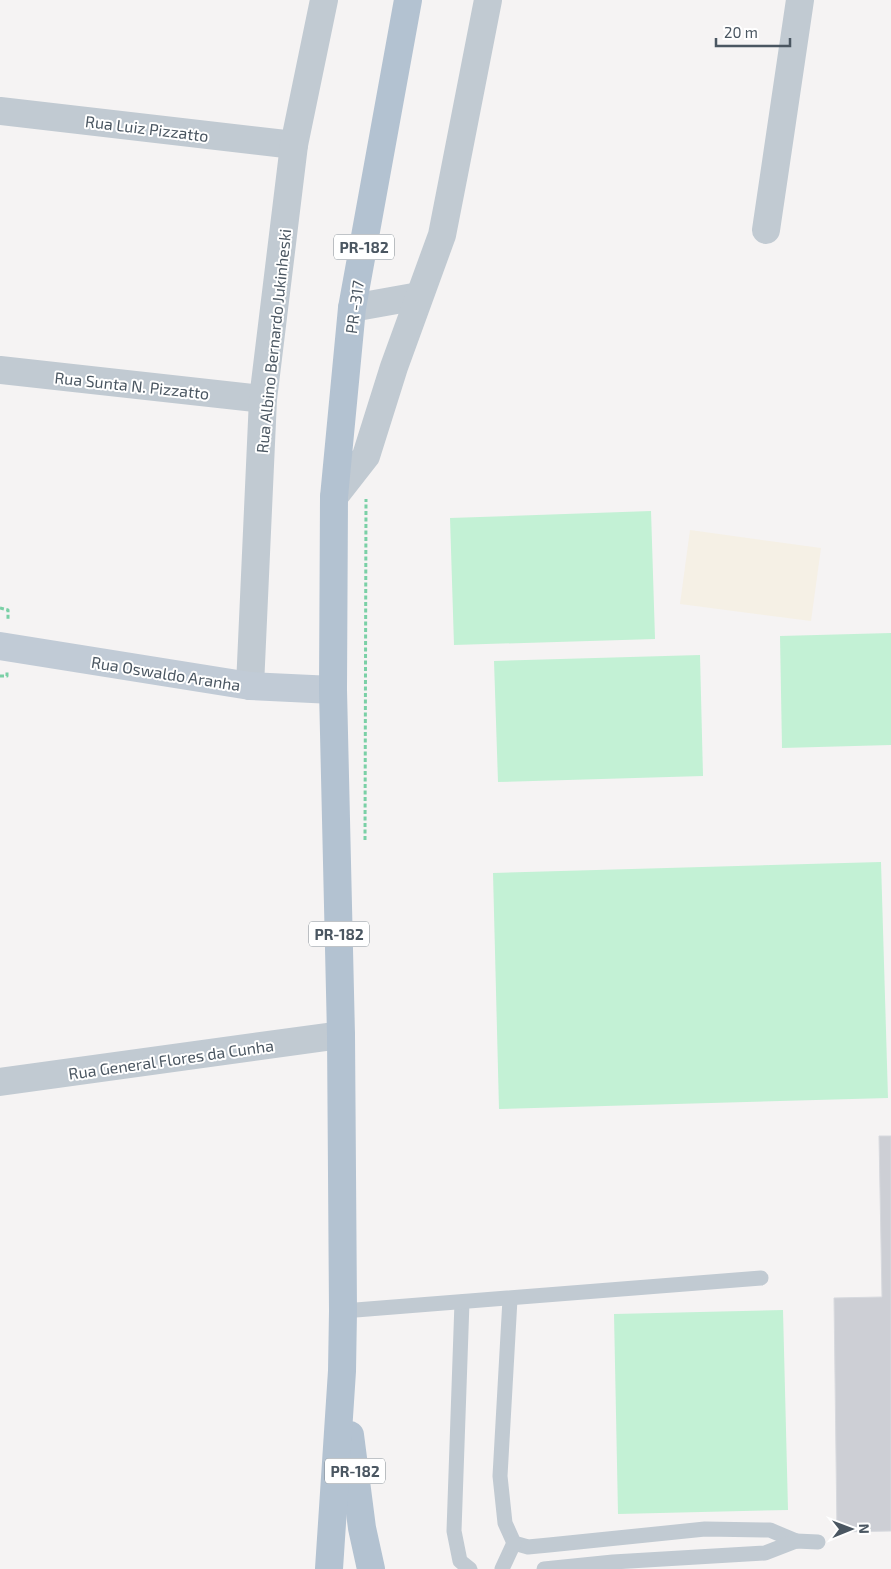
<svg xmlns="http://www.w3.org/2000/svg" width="891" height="1569" viewBox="0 0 891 1569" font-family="'Exo 2',sans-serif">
  <rect width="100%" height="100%" fill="#f5f3f3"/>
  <g fill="#c3f1d5">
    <polygon points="651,511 655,639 454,645 450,518"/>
    <polygon points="891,633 891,745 782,748 780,636"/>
    <polygon points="700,655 703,776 498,782 494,661"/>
    <polygon points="881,862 888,1098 499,1109 493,873"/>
    <polygon points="783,1310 788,1510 618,1514 614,1314"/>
  </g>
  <polygon fill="#f5f0e5" points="690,530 821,548 811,621 680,604"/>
  <polygon fill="#cdcfd5" stroke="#d7d9de" points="879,1136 891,1136 891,1531 837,1532 834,1298 882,1297"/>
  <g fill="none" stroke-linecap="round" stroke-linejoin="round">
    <g stroke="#7ad0a6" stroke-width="3" stroke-dasharray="4 2.5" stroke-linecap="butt">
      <polyline points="0,608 8,610 8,621"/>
      <polyline points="0,676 7,676 7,672"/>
      <polyline points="365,840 366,499"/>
    </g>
    <g stroke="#c1cad2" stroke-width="15">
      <polyline points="510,1299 500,1476 505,1523 514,1543 528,1547 549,1545 705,1529 770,1530 796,1541"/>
      <polyline points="462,1302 454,1531 460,1561 470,1569"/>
      <polyline points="343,1311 761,1278"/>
      <polyline points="502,1569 514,1543"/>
      <polyline points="544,1569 613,1562 765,1553 796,1541 818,1542"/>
    </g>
    <g stroke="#c1cad2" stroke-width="28">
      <polyline points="0,111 294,145"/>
      <polyline points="766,230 800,0"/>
      <polyline points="352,308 419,296"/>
      <polyline points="0,370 263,399"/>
      <polyline points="334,497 366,456 394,367 442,235 488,0"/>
      <polyline points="250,686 263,399 294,145 324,0"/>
      <polyline points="0,1082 341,1035"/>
    </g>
    <polyline stroke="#c1cbd6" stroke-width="28" points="0,646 250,686 333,690"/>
    <g stroke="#b3c2d1" stroke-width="28">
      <polyline points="350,1435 362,1528 371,1569"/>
      <polyline points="329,1569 342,1371 343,1311 341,1035 333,690 334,497 352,308 408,0"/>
    </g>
  </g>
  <g text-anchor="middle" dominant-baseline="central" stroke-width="4" stroke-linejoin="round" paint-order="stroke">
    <g fill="#fff" stroke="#808990" stroke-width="1">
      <rect x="334" y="234.5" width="60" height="25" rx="4"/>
      <rect x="309" y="921.5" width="60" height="25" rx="4"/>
      <rect x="325" y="1458.5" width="60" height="25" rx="4"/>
    </g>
    <g font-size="15" font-weight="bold" fill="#4a5661">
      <text x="364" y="247">PR-182</text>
      <text x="339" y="934">PR-182</text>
      <text x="355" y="1471">PR-182</text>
    </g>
    <g font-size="16" fill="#4a5661" stroke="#fff">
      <text transform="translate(147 128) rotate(7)">Rua Luiz Pizzatto</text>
      <text transform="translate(354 307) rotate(-82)">PR -317</text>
      <text transform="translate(273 341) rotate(-84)">Rua Albino Bernardo Jukinheski</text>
      <text transform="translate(132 385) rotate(6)">Rua Sunta N. Pizzatto</text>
      <text transform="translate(166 673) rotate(9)">Rua Oswaldo Aranha</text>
      <text transform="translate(171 1059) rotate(-8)">Rua General Flores da Cunha</text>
    </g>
  </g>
  <g transform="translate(851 1529) rotate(89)" stroke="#ffffff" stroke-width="4" paint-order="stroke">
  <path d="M0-4L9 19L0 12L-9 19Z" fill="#4a5661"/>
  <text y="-8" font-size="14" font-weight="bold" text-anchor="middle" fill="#4a5661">N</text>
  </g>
  <path d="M716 38v8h74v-8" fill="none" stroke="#4a5661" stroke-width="2.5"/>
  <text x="724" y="38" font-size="15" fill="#4a5661" stroke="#ffffff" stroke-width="4" paint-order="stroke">20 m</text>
</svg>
